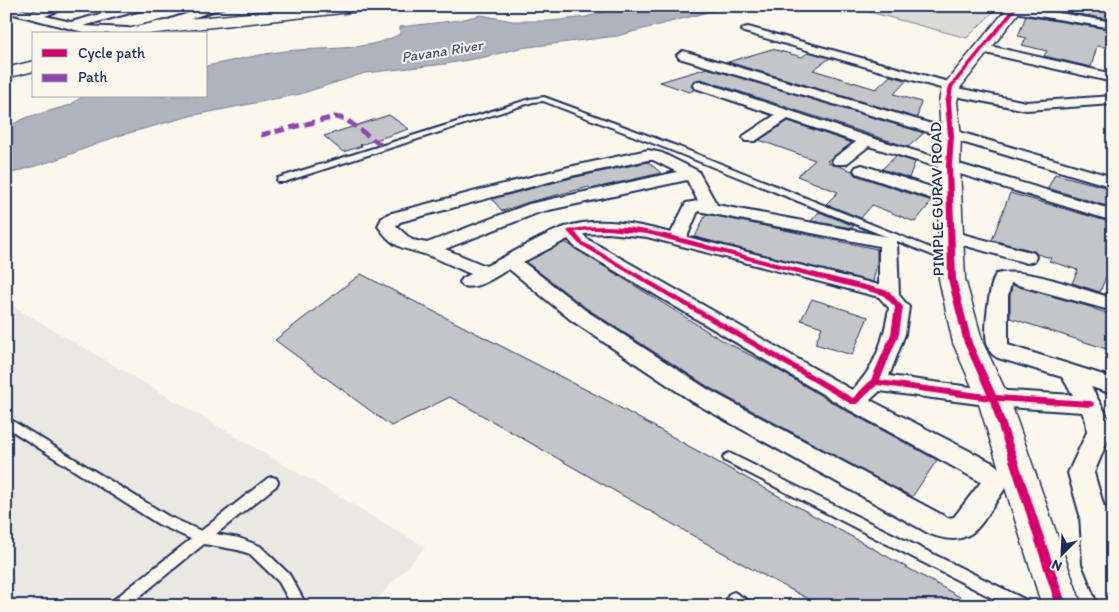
<svg xmlns="http://www.w3.org/2000/svg" width="1119" height="612" viewBox="0 0 1119 612" font-family="Itim,sans-serif">
  <rect width="100%" height="100%" fill="#fbf7ec"/>
  <filter id="ink" filterUnits="userSpaceOnUse"><feTurbulence type="fractalNoise" baseFrequency=".02" numOctaves="2"/><feDisplacementMap in="SourceGraphic" scale="10" xChannelSelector="R" yChannelSelector="G"/><feConvolveMatrix kernelMatrix="1 2 1 2 8 2 1 2 1" color-interpolation-filters="sRGB"/></filter>
  <g filter="url(#ink)">
    <polygon fill="#eae8e2" points="6,302 425,547 371,606 6,606"/>
    <polygon fill="#dadad7" stroke="#7a849a" points="847,6 999,6 967,38"/>
    <path fill="#afb3bb" stroke="#747e96" d="M625,6H731L617,36L520,48L485,57L445,64L365,73L300,94L190,116L118,136L55,160L6,175V127L28,117L70,105L83,96H206V66C233,61 259,54 286,51C324,47 366,52 400,34V27L460,20L481,15L512,21H551L586,17Z"/>
    <g fill="#c3c5c9" stroke="#1b2f5e">
      <polygon points="1031,6 1071,11 1073,6 1113,6 1113,20"/>
      <polygon points="1026,16 1113,30 1113,48 1097,46 1091,67 1044,56 1047,51 1022,45 1027,38 1018,36"/>
      <polygon points="772,49 802,57 809,52 830,58 813,70 876,89 890,76 907,80 894,94 921,102 917,118 728,62"/>
      <polygon points="707,68 924,133 908,147 701,79 693,81 691,86 694,90 689,92 660,82"/>
      <polygon points="389,115 409,129 360,145 362,146 343,152 324,136"/>
      <polygon points="788,121 852,143 827,161 832,165 839,166 852,171 855,175 932,201 915,222 872,205 861,218 826,204 838,192 797,176 815,160 759,140"/>
      <polygon points="896,156 915,162 909,178 882,169"/>
      <polygon points="648,162 661,173 591,189 589,187 529,202 502,211 492,199 571,178"/>
      <polygon points="1055,174 1113,189 1113,208 1048,188"/>
      <polygon points="1010,193 1113,223 1113,258 1100,292 1072,283 1078,270 1049,261 1051,258 1037,254 1034,251 992,240"/>
      <polygon points="819,212 854,226 852,228 811,221"/>
      <polygon points="706,214 877,249 877,263 873,282 695,237"/>
      <polygon points="565,242 720,339 773,367 845,410 937,460 912,497 710,388 586,308 526,262"/>
      <polygon points="361,274 608,401 976,606 822,606 748,567 450,397 391,426 275,340"/>
      <polygon points="1012,285 1094,308 1094,309 1113,315 1113,351 1010,318 1010,296"/>
      <polygon points="812,299 868,317 852,355 815,344 822,327 801,320"/>
    </g>
    <g fill="none" stroke-linecap="round" stroke-linejoin="round">
      <g stroke="#1b2f5e" stroke-width="4">
        <g id="lane">
          <polygon points="544,97 679,147 953,257 955,259 953,261 947,261 673,151 543,101 533,102 284,182 278,182 277,180 278,178 530,99"/>
          <polygon points="6,417 168,516 201,531 268,478 272,477 276,478 278,482 276,486 216,534 239,538 260,546 289,574 307,606 292,606 279,582 250,554 238,550 204,544 128,606 110,606 112,601 191,539 158,524 6,427"/>
          <polygon points="729,453 1028,601 1030,606 1008,606 725,461 723,458 725,455"/>
          <path d="M734,592L749,601L751,606C742,606 731,609 727,599L729,594Z"/>
        </g>
      </g>
      <g stroke="#1b2f5e" stroke-width="4">
        <g id="street">
          <polygon points="6,6 32,12 53,6 71,6 45,16 71,22 130,6 149,6 148,8 83,26 128,28 132,30 133,34 87,33 6,12"/>
          <polygon points="210,6 227,6 161,29 153,29 151,27 153,25"/>
          <polygon points="1017,6 1113,22 1113,28 1014,12 1009,9 1010,7"/>
          <polygon points="748,27 956,84 957,88 1026,102 1113,96 1113,104 1026,110 950,95 945,94 944,89 744,32 742,30 744,28"/>
          <polygon points="981,44 1113,74 1113,82 977,51 975,48"/>
          <polygon points="683,51 1113,177 1113,187 679,58 677,55"/>
          <polygon points="700,81 872,138 1113,210 1113,221 869,146 846,164 834,164 832,161 834,158 856,142 788,119 755,141 745,141 743,138 745,135 775,115 695,88 693,85 695,82"/>
          <path d="M648,150L662,153L698,171L717,205L894,238L897,242L899,295L909,307L905,334L889,376L993,390L1073,395L1062,377L998,358C993,355 990,353 988,347C983,335 989,285 996,274C1026,266 1082,290 1113,298V311L1011,283L1008,296V345L1113,378V394L1091,387L1110,421L1111,432L1094,473L1104,507L1113,509V531L1108,530L1113,568V606H1100L1083,564L1080,515L1068,473L1087,432L1086,421L1082,412L993,406L880,391L870,400L993,463C1003,471 1011,477 1004,490C981,522 974,551 930,534L693,402L571,320L509,269C496,276 479,290 463,286L460,282L463,278L471,274C457,268 442,260 427,255C402,247 395,250 378,226L382,218L388,214L569,167ZM648,160H653L677,172L529,204L427,243L412,240L396,226L400,222L571,176ZM687,180L698,201L686,203L671,233C638,224 598,216 565,227C541,235 510,255 486,266L445,249L540,212ZM698,211L879,246V285L687,237ZM608,233L647,237L879,297L889,308C884,339 875,369 852,390L587,239L583,234ZM568,239L575,247L846,408L981,482L954,517L948,518L709,390L585,310L523,262Z"/>
          <polygon points="862,165 956,195 958,199 956,203 944,203 856,173 854,170 856,167"/>
          <polygon points="951,231 1034,253 1036,257 1034,261 1027,263 945,240 942,236 945,232"/>
        </g>
      </g>
      <g stroke="#1b2f5e" stroke-width="3">
        <g id="secondary">
          <polygon points="321,6 377,6 375,9 370,10 148,34 117,34 119,31 157,22"/>
          <polygon points="1009,6 1024,6 960,88 957,102 961,136 960,166 965,279 983,343 1009,398 1082,606 1042,606 977,398 953,343 939,279 938,166 941,136 939,102 942,87"/>
          <polygon points="34,61 34,71 6,78 6,68"/>
        </g>
      </g>
      <use href="#lane" fill="#fbf7ec" fill-rule="evenodd"/>
      <use href="#street" fill="#fbf7ec" fill-rule="evenodd"/>
      <use href="#secondary" fill="#fbf7ec" fill-rule="evenodd"/>
      <polyline stroke="#8e44ad" stroke-width="5" stroke-dasharray="10 5" stroke-linecap="butt" points="261,135 335,117 345,119 385,148"/>
      <g stroke="#fbf7ec" stroke-width="3">
        <path id="cycleway" d="M1015,6H1019L953,87L951,102L954,136L952,166L956,279L972,343L996,395L1090,401L1093,402L1094,404L1093,406L1090,407L998,401L1067,606H1056L990,401L877,385L857,404H851L579,244L567,231L568,230C624,217 682,239 737,253C787,266 838,278 889,291L903,307L899,334L880,380L987,394L964,343L948,279L946,166L948,136L945,102L949,86ZM589,230H608L647,234L883,295L895,307L891,334L871,380L853,398L583,242L575,232Z"/>
      </g>
      <use href="#cycleway" fill="#d6006c" fill-rule="evenodd"/>
    </g>
  </g>
  <g text-anchor="middle" dominant-baseline="central" stroke-width="4" stroke-linejoin="round" paint-order="stroke">
    <g font-size="15" font-style="italic" fill="#47577a" stroke="#fbf7ec">
      <text transform="translate(442 51) rotate(-9)">Pavana River</text>
    </g>
    <g font-size="16" fill="#1b2f5e" stroke="#fbf7ec">
      <text transform="translate(937 199) rotate(-91)">PIMPLE GURAV ROAD</text>
    </g>
  </g>
  <rect width="1119" height="612" fill="none" stroke="#fbf7ec" stroke-width="25"/>
  <rect x="12" y="12" width="1094" height="587" fill="none" stroke="#1b2f5e" stroke-width="2" filter="url(#ink)"/>
  <rect x="32" y="32" width="175" height="65" fill="#fbf7ec" stroke="#a1a7b3"/>
  <rect x="42" y="49" width="25" height="8" fill="#d6006c" stroke="#a1a7b3"/>
  <text x="78" y="58" font-size="15" fill="#1b2f5e">Cycle path</text>
  <rect x="42" y="74" width="25" height="8" fill="#8e44ad" stroke="#a1a7b3"/>
  <text x="78" y="82" font-size="15" fill="#1b2f5e">Path</text>
  <g transform="translate(1062 554) rotate(204)" stroke="#fbf7ec" stroke-width="4" paint-order="stroke">
  <path d="M0-4L9 19L0 12L-9 19Z" fill="#1b2f5e"/>
  <text y="-8" font-size="14" font-weight="bold" text-anchor="middle" fill="#1b2f5e">N</text>
  </g>
</svg>
